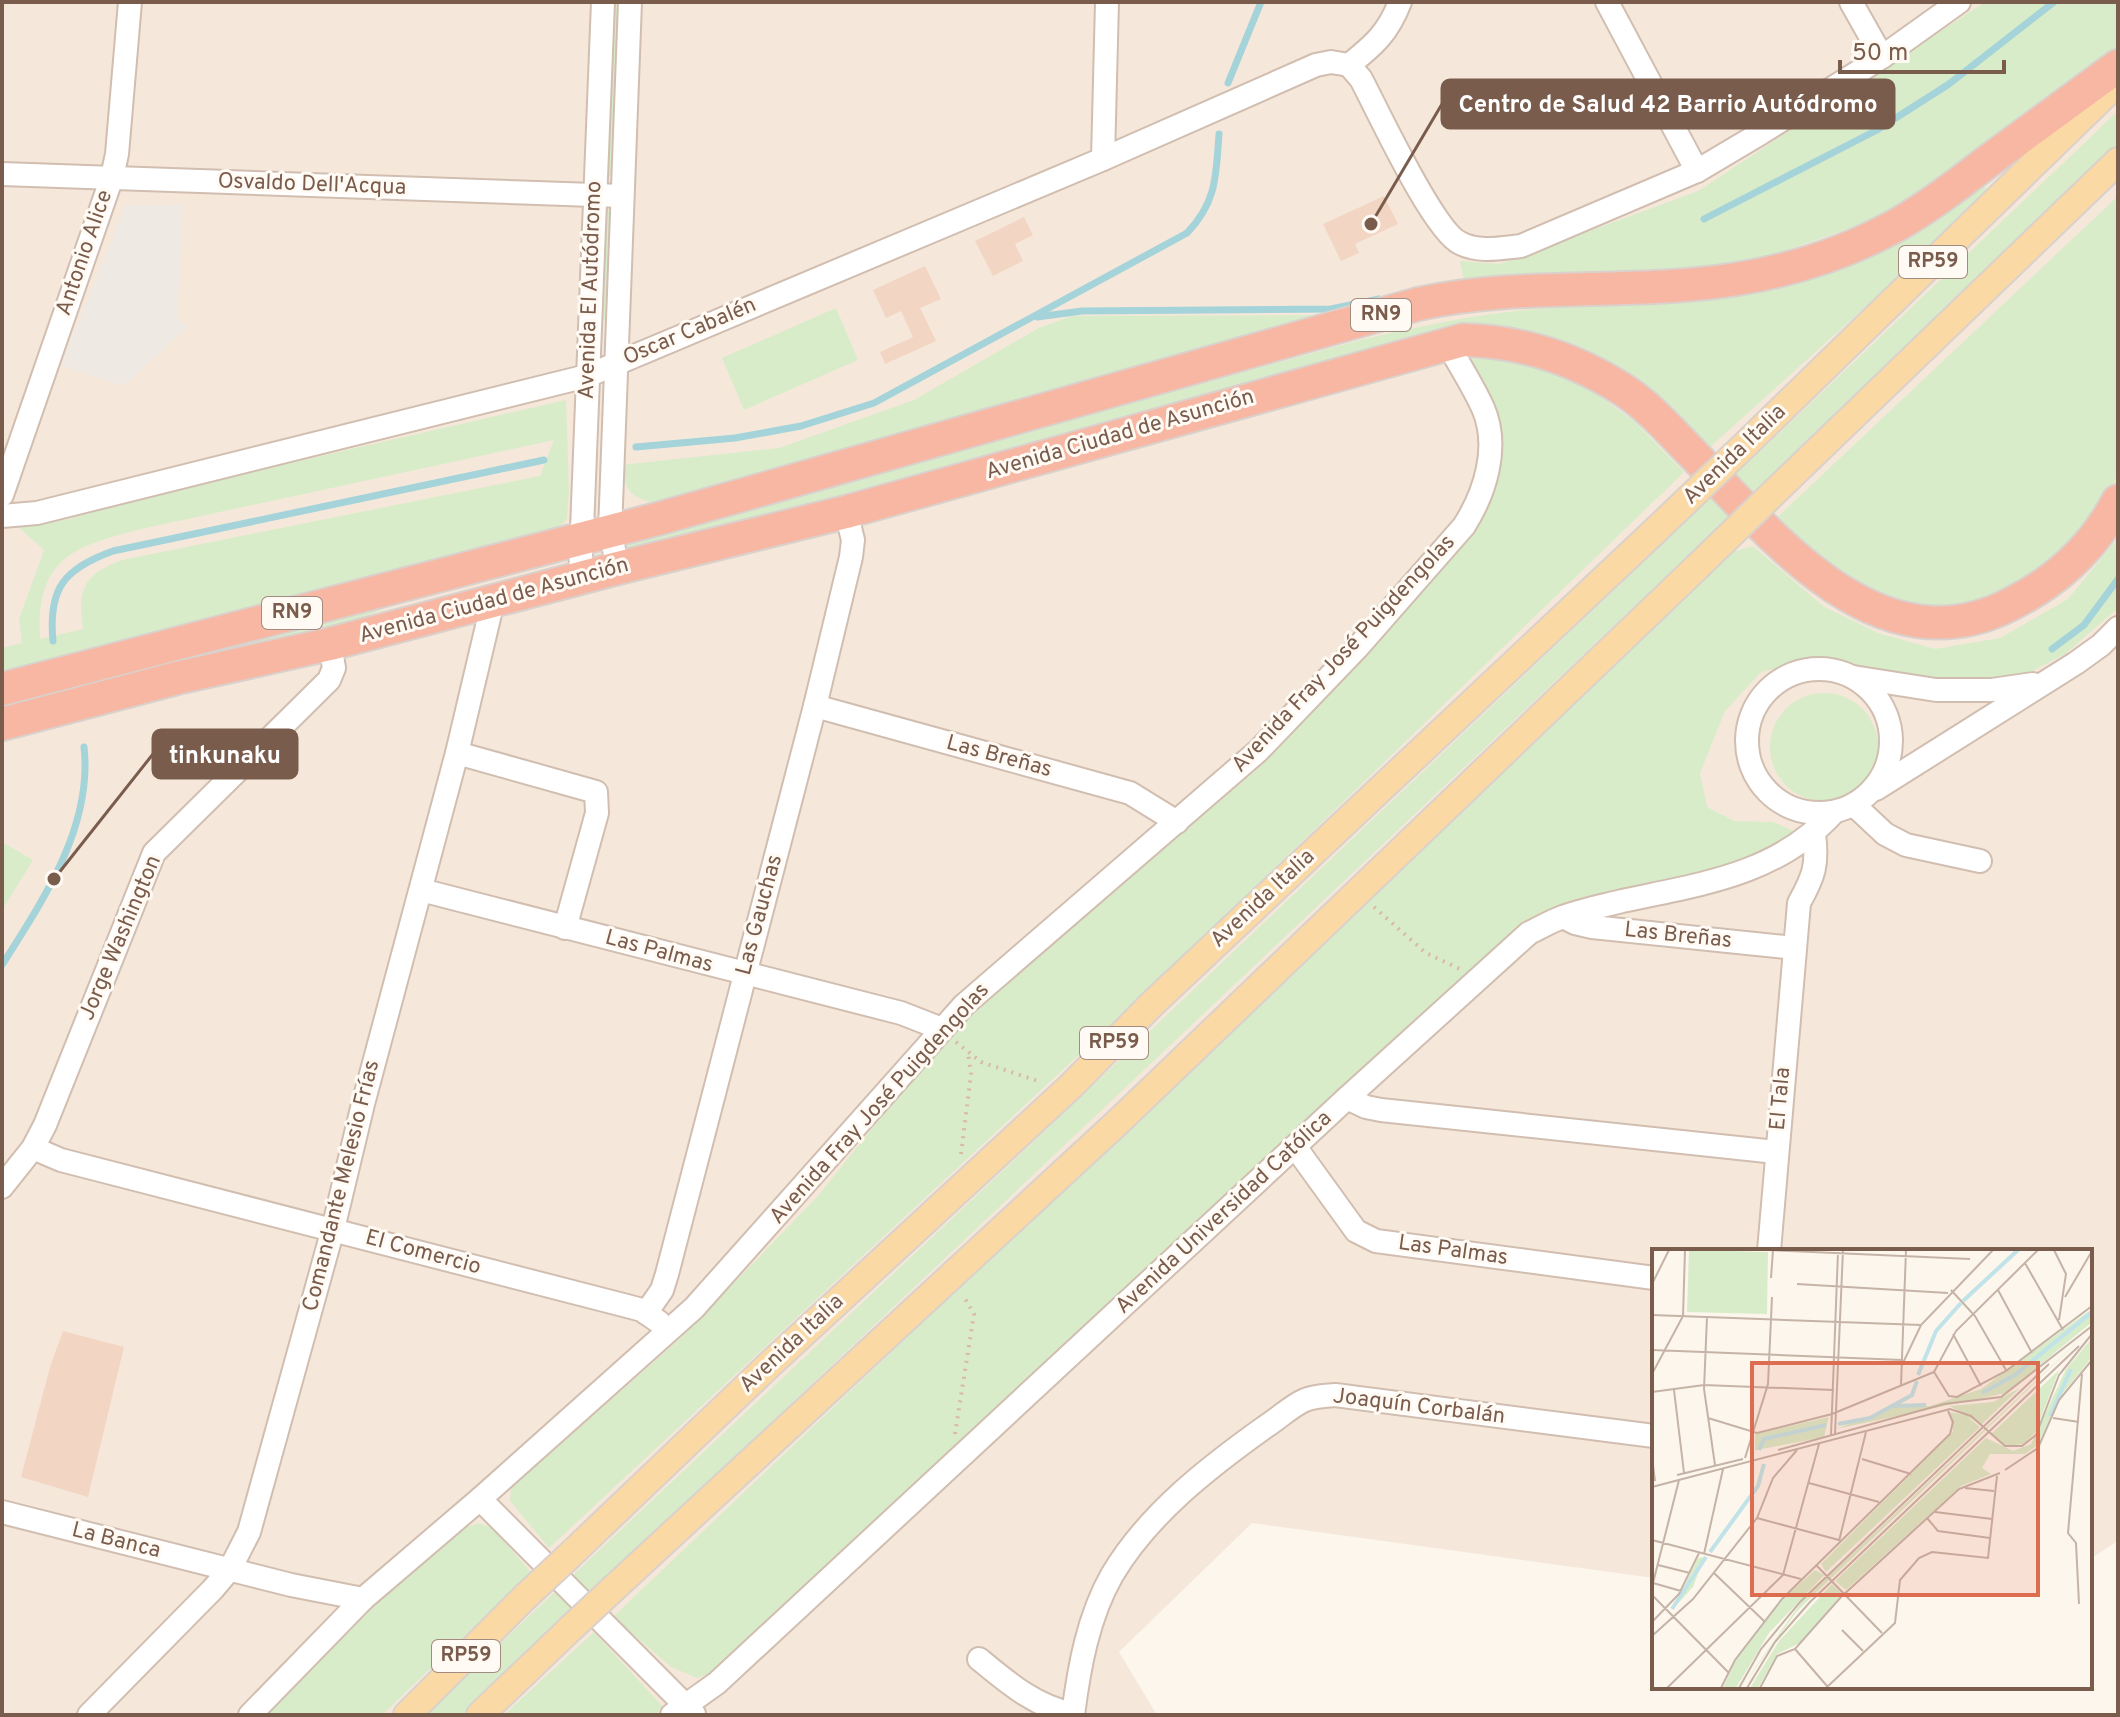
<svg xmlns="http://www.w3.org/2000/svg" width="2120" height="1717" viewBox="0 0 2120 1717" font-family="Overpass,sans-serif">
  <rect width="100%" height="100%" fill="#fdf6ec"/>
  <polygon fill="#f5e8da" points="2,2 2118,2 2118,1541 2090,1559 2090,1251 1654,1251 1654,1578 1252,1523 1119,1652 1157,1715 2,1715"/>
  <polygon fill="#efe9e4" points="126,205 183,205 177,319 189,325 124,386 61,365"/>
  <g fill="#d8ecc9" fill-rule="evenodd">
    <polygon points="611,2 620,2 613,176 604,176"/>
    <path d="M1985,2H2118V47L1970,160L1879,218L1753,262L1631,278L1063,389L652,503C628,495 625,489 621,465L779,448L914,400L1039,328L1072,316L1320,315L1410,297L1464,282L1460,261L1500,264L1698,191Z"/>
    <polygon points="2118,111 2118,149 462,1715 424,1715 1028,1147"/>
    <path d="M1982,186L1990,189L1944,236L1699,457L1582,363L1391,346L1156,407L627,555L622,542L1364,339C1421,326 1477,314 1536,309C1648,300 1765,305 1870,258C1910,239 1946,212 1982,186Z"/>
    <polygon points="2118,196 2118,474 2097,520 2054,568 1946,618 1883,609 1769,525"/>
    <polygon points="601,209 610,210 605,320 596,319"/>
    <polygon points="836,308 858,360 744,410 722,358"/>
    <polygon points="1461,359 1510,359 1576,380 1633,420 1684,472 1157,982 549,1548 510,1501 511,1488 681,1338 817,1197 940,1044 1034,959 1255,771 1426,586 1487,507 1500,462"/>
    <path d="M566,400L569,491L567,519L555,532L2,675V648L22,643L19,619L44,550L17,526L65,520L163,492ZM554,440L540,476L122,560C84,574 77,589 83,629L40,639C36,557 73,547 141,529Z"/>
    <polygon points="2118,538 2118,608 2065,654 2025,675 1967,684 1903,676 1833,661 1805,661 1761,672 1725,711 1700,773 1707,807 1734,821 1773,822 1794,831 1791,840 1744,864 1659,882 1548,912 726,1668 697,1678 671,1667 613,1617 1732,552 1753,546 1823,606 1878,633 1935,649 2000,638 2068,599"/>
    <polygon points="548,560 550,565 393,605 338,628 2,713 2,700"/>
    <circle cx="1824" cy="747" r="54"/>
    <polygon points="2,842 33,860 2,910"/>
    <polygon points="479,1523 492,1528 531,1572 382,1715 260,1715 321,1650 463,1528"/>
    <polygon points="594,1632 663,1707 655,1715 504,1715"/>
  </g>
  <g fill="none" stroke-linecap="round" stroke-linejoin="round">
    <g stroke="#a5d3da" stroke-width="7">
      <polyline points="1228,83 1261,2"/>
      <polyline points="1704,219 1877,130 1949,84 2054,2"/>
      <polyline points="1037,317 1082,311 1331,309 1379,299"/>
      <path d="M636,447L735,438L801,426L874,403L1187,233C1217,202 1216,175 1219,134"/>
      <path d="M53,641C48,588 64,569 113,551L544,460"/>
      <polyline points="2052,649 2084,625 2118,579"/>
      <path d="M2,965C43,900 93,827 84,747"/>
    </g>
  </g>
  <g fill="#f3d5c3">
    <polygon points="1384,196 1398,224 1355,244 1359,253 1341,261 1323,224"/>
    <polygon points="1024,217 1033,235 1015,244 1023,261 993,276 975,241"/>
    <polygon points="925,266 941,299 920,308 936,341 885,364 880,352 913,337 901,311 886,318 873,290"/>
    <polygon points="63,1331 124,1347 88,1497 21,1477 50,1367"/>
  </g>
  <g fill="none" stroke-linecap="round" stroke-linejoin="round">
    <g stroke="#d1beb0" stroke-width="26">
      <g id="minor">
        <polyline points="1607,2 1697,171"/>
        <polyline points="1851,2 1882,57"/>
        <path d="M1349,65L1361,79C1378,111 1433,230 1460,243C1479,253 1501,248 1521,246L1697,171L1761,133L1882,57L1959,2"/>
        <path d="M1349,65C1374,45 1388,33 1400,2"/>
        <polyline points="1103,159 1107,2"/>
        <polyline points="2,174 622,196"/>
        <polyline points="2,495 112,177 117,154 130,2"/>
        <polyline points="2,516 37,513 587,376 1103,159 1316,65 1331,62 1349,65"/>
        <polyline points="618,568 610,531 630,2"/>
        <polyline points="580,579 603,2"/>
        <circle cx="1819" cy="741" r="72"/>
        <polyline points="1853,677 1936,690 1992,690 2033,684"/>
        <polyline points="815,706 1130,793 1177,822"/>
        <polyline points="457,753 596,792 597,813 565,928"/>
        <polyline points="1876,789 2076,663 2101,645 2118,628"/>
        <polyline points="1854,805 1885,834 1906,845 1980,861"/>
        <polyline points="421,890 901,1013 942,1029"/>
        <polyline points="1563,917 1575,923 1592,927 1795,948"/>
        <polyline points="1347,1098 1366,1107 1381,1110 1776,1152"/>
        <polyline points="33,1148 61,1160 627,1306 642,1310 659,1322"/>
        <polyline points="1296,1148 1356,1231 1376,1241 1654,1278"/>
        <polyline points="2,1187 33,1148 45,1125 154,853 329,680 334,668 330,644"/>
        <path d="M1769,1251L1799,903C1814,876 1818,865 1814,834"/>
        <polyline points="646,1313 662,1290 667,1274 815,706 851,557 853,540 846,512"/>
        <polyline points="480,1499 694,1714"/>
        <polyline points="2,1512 291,1585 363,1599"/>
        <path d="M979,1659C1008,1683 1036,1707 1073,1714"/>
        <polyline points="89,1715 213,1589 230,1569 249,1532 333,1229 363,1104 457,753 493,601"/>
        <path d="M250,1715L363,1599L480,1499L694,1308L964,1005L1258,751L1357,648L1464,526C1485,493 1500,447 1483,408C1473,386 1459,364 1447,343"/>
        <path d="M672,1715L717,1683L1347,1098L1529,933C1540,928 1551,921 1563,917C1582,910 1602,906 1622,901C1701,884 1777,875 1834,812"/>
        <path d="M1073,1715C1079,1668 1088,1617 1112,1575C1148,1514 1209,1467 1265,1427C1278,1419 1291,1406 1305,1400C1315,1396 1325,1396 1335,1395L1654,1436"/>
      </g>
    </g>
    <g stroke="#dad1cd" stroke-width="30">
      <g id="major">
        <polyline points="1748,442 2118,82"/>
        <polyline points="1790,477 2118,161"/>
        <polyline points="569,1556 768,1366 1071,1086 1152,1004 1657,529"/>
        <polyline points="615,1587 1119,1121 1696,568"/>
        <polyline points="407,1715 526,1596"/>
        <polyline points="480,1715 570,1629"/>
      </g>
    </g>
    <g stroke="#dad1cd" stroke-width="36">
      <g id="highway">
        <path d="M2,689L661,518L1418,304C1523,281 1632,296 1737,279C1793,270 1848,252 1897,225C1930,206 1961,182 1991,159C2034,128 2076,97 2118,66"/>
        <path d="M2,724L177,678L330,644L618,568L846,512L1463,340C1521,341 1573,358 1622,389C1649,406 1671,432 1693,454C1774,538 1880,672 2011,604C2057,581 2094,547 2118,501"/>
      </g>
    </g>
    <g stroke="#d9b8a5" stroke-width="4" stroke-dasharray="2 6" stroke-linecap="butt">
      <polyline points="1374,907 1426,953 1460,969"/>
      <polyline points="956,1042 981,1062 1041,1082"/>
      <polyline points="961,1154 971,1074 968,1053"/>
      <polyline points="955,1434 974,1314 963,1295"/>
    </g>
    <use href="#minor" stroke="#fff" stroke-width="22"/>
    <use href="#major" stroke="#fbd9a5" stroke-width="26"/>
    <use href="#highway" stroke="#f7b7a3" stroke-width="32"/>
    <g stroke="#dad1cd" stroke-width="30" stroke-linecap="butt">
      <g id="major-bridge">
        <polyline points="1657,529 1748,442"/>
        <polyline points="1696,568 1790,477"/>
        <polyline points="526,1596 569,1556"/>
        <polyline points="570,1629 615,1587"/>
      </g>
    </g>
    <use href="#major-bridge" stroke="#fbd9a5" stroke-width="26"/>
  </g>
  <g text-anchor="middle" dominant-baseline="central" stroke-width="6" stroke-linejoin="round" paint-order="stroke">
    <g fill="#fffaf3" stroke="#a28b7f" stroke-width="2">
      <rect x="1899" y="246" width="68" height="32" rx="6"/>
      <rect x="1351" y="299" width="60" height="32" rx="6"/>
      <rect x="262" y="597" width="60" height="32" rx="6"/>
      <rect x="1080" y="1027" width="68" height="32" rx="6"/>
      <rect x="432" y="1640" width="68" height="32" rx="6"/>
    </g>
    <g font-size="20" font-weight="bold" fill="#7a5c4d">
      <text x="1933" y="262">RP59</text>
      <text x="1381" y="315">RN9</text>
      <text x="292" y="613">RN9</text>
      <text x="1114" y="1043">RP59</text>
      <text x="466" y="1656">RP59</text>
    </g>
    <g font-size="22" fill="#7a5c4d" stroke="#fffaf3">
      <text transform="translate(312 185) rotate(2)">Osvaldo Dell'Acqua</text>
      <text transform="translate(85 253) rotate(-71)">Antonio Alice</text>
      <text transform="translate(591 290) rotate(-88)">Avenida El Autódromo</text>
      <text transform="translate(690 332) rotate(-23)">Oscar Cabalén</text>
      <text transform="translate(1120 435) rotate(-16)">Avenida Ciudad de Asunción</text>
      <text transform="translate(1735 455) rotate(-44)">Avenida Italia</text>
      <text transform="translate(494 601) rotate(-15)">Avenida Ciudad de Asunción</text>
      <text transform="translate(1344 654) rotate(-47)">Avenida Fray José Puigdengolas</text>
      <text transform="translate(999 757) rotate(15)">Las Breñas</text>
      <text transform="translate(1263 899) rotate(-43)">Avenida Italia</text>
      <text transform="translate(760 915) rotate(-75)">Las Gauchas</text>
      <text transform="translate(1678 936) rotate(6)">Las Breñas</text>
      <text transform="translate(121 938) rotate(-67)">Jorge Washington</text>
      <text transform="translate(659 952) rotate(15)">Las Palmas</text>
      <text transform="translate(1781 1099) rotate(-85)">El Tala</text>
      <text transform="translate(880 1104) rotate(-48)">Avenida Fray José Puigdengolas</text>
      <text transform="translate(342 1186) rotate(-76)">Comandante Melesio Frías</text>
      <text transform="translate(1224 1213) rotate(-43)">Avenida Universidad Católica</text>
      <text transform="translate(1453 1251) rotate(8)">Las Palmas</text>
      <text transform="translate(423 1253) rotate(15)">El Comercio</text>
      <text transform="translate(792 1344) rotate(-43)">Avenida Italia</text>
      <text transform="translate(1419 1407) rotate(7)">Joaquín Corbalán</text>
      <text transform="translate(116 1541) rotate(14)">La Banca</text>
    </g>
  </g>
  <g transform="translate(1652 1249)">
    <rect width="440" height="440" fill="#fdf6ec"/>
    <path d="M37,1L116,3L115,65L35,63ZM440,60V73L354,144L184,180L245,157H278L329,140ZM440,79L145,362L89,439L150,352ZM440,89V108L406,150L386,196L373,205H338L330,219L339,225L309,237L194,341L183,332L334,189L361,202L379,195L414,120ZM407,121L383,184L371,195L354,197L339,185ZM368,139L329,176L298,157L341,153ZM297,163L313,166L328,178L174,323L169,315L301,183ZM177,168L172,188L95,203L103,201V185ZM52,308L41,338L21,360L46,309ZM163,321L172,326L117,384L84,439H71L85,409L132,349ZM180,335L190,345L148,394L125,405L106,439H98L127,392Z" fill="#d8ecc9"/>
    <path fill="none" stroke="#bfe3e8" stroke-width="4" d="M311,52L366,1M266,126L284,82L309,54M330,144L363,126L440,63M241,157L274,156M398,167L419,120M186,175L218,169L260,146L265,132M107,201L112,190L174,176M58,303L106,237L112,215M20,360L54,308"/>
    <path fill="none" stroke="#c5b3a7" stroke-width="2" d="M116,1L318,10M402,1L414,25L407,71M373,14L411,81M119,29L121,1M0,35L17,1M145,35L296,44M299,41L323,67L354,121M346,41L380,104M413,48L440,2M0,66L269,76M55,68L52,140L63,216M301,85L329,137M0,101L250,111M250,116L269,76L341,1M282,123L297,147L305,148L354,122L440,57M282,123L304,82L386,1M0,125L31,67L33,1M249,136L254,1M22,141L32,224M0,143L52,136L182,141M56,169L105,184L180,165L282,123M401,169L427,173M183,185L191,1M179,187L186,3M126,201L292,155L349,148L440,77M0,208L3,232M93,209L116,135L120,48M210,210L259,225M353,221L386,199L407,151L440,111M25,226L91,210M157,234L227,253M0,238L298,160L319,167L353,197H370L384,186L407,126L440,85M313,239L342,242M283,263L340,270M105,269L187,291M275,269L286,282L338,289M0,291L149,330M187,292L214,183M52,305L71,220M6,316L38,324M165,317L230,384M62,324L112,372M1,334L29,342M0,338L27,231M0,346L76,423M427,355L424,294L416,284L430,125M0,373L27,345L47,304M190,381L211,402M0,387L41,350L105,269L121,229L145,201M143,400L175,437M15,439L131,326L167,195M69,439L83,411L130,350L298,185L301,173L296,162M87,439L109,400L148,353L397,115M95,439L123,393L158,353L427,97M108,439L125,407L143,400L189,348L307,240L348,224M174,439L243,374L248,331L267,309L280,303L336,309L345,227"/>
    <path fill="#dc6d51" fill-opacity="0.15" stroke="#dc6d51" stroke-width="4" d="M100,114H386V346H100Z"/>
    <rect width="440" height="440" fill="none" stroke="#7a5c4d" stroke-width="4"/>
  </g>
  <path fill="none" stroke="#7a5c4d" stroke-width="3" d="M1371 224L1442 104M54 879L153 754"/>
  <g fill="#7a5c4d" stroke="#fffaf3" stroke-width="3">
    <circle cx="1371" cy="224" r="8"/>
    <circle cx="54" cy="879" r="8"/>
  </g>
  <g fill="#7a5c4d" stroke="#7a5c4d" stroke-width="3">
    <rect x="1442" y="80" width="452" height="48" rx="8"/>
    <rect x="153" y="730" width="144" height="48" rx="8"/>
  </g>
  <g font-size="24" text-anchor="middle" font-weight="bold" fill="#fff">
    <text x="1668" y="112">Centro de Salud 42 Barrio Autódromo</text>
    <text x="225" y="763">tinkunaku</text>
  </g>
  <rect width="2120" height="1717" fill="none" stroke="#7a5c4d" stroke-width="8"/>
  <path d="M1840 60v12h164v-12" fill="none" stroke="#7a5c4d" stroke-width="4"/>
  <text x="1852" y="60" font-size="24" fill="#7a5c4d" stroke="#fffaf3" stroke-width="6" paint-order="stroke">50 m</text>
</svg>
